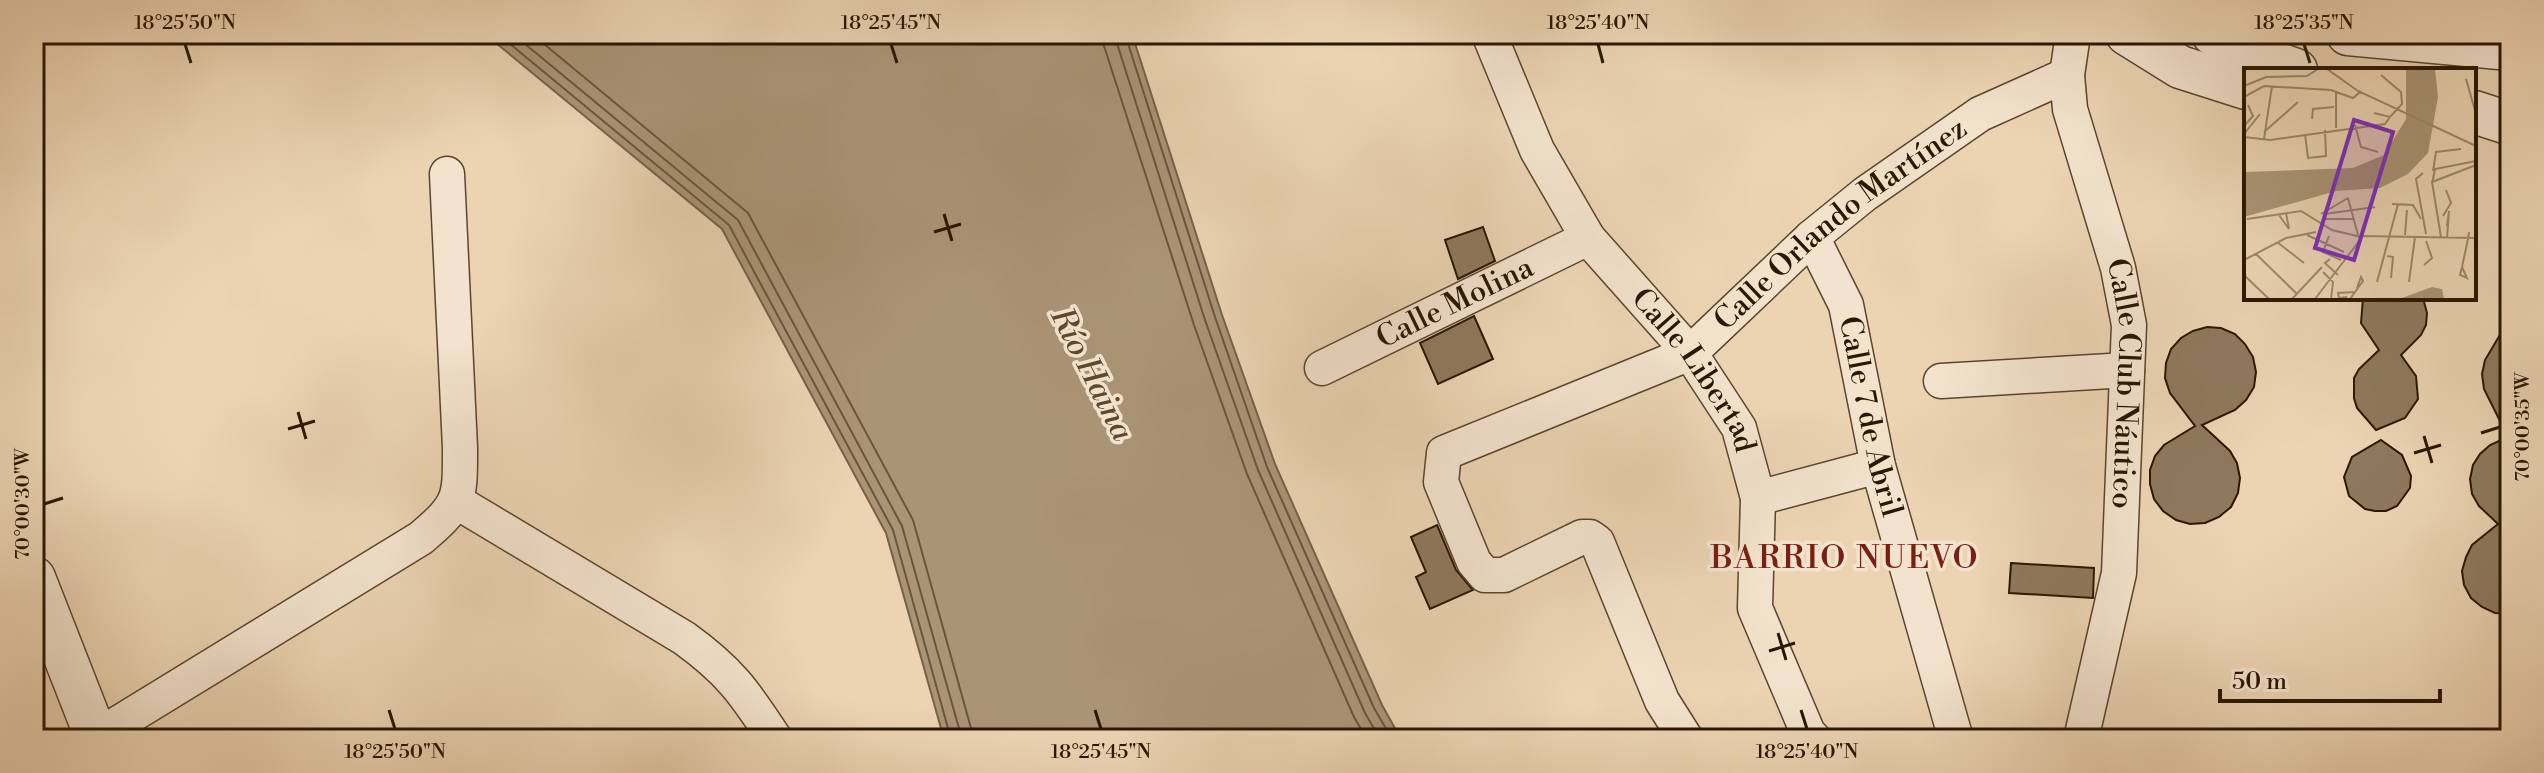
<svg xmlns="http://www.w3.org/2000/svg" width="2544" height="773" viewBox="0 0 2544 773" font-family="'Libre Bodoni',serif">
  <rect width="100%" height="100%" fill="#ecd4b3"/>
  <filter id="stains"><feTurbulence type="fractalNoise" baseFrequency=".0025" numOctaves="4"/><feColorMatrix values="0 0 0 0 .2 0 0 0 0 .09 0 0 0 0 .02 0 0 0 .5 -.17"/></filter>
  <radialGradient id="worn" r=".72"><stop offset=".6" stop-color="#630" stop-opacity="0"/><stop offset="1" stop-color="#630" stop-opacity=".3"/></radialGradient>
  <polygon fill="#aa9476" stroke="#766247" stroke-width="2" points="485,34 1132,34 1222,315 1275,464 1382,705 1401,739 944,739 886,533 722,229"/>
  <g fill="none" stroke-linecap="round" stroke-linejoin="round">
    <g stroke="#6a563b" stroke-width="2">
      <polyline points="498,34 729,225 893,530 951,739"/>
      <polyline points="513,34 738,220 902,526 962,739"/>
      <polyline points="532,34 748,213 913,520 974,739"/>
      <polyline points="1102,34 1104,46 1194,325 1247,474 1354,717 1367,739"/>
      <polyline points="1114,34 1205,320 1258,470 1365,713 1380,739"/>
      <polyline points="1125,34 1215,317 1267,467 1374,708 1392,739"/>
    </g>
  </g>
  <g fill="#8e795d" stroke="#291700" stroke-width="2">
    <polygon points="1483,227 1495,261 1458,279 1445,240"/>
    <polygon points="2363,298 2423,298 2427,313 2426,325 2421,335 2401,355 2416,376 2418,399 2405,418 2376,430 2357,408 2354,398 2354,378 2359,369 2379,350 2361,323"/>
    <polygon points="1474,316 1493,359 1438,384 1420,343"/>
    <polygon points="2510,318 2510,614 2495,613 2482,607 2471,598 2464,585 2462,571 2466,557 2472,545 2498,524 2479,506 2472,494 2470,479 2473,465 2480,454 2490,445 2508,437 2484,389 2482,374 2485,360"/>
    <polygon points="2207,327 2221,328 2235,334 2245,344 2253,357 2256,372 2254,387 2246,400 2235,410 2202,425 2230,451 2237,463 2240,478 2238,493 2231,507 2219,517 2205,523 2190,524 2176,520 2163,511 2154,499 2150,484 2150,470 2155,456 2164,445 2195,426 2170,393 2165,378 2166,363 2171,349 2181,338 2193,331"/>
    <polygon points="2381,440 2402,455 2411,476 2410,488 2397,506 2386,511 2375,511 2365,509 2349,496 2344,477 2352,457"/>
    <polygon points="1437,525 1456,570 1473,590 1430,609 1416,577 1426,572 1411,537"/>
    <polygon points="2011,563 2094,568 2093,598 2009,593"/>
  </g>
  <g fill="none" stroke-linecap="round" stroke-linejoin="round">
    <g stroke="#5a462d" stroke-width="37">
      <g id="minor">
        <path id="s1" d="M1489,34L1537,150L1588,238L1690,353L1739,428L1758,498L1755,608L1808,733L1814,739"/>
        <path id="s2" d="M2073,34L2067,75L2070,109L2118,268L2129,325L2119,573L2081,739"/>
        <path id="s3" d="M1812,237L1846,305L1878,466L1956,739"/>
        <path id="s4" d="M1322,368L1588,238"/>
        <polyline points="1941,381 2127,370"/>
        <polyline points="1758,498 1878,466"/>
        <path d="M457,502L684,638C730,671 745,693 775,739"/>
        <path d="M96,737L421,538C461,504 460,499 460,448L447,174"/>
        <path id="s5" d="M1686,739L1662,701L1597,542L1590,537H1582L1504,575H1485L1474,562L1441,482L1444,453L1690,353L1812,237L1865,194L1980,114L2067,75"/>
      </g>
    </g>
    <g stroke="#5a462d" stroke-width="45">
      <g id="tertiary">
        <polyline points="2127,34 2180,67 2246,88"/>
        <polyline points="2213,34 2261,58 2296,70"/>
        <polyline points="2348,34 2510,49"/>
        <polyline points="2474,112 2508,123"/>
        <polyline points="34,578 97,739"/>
      </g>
    </g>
    <use href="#minor" stroke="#f3e3ce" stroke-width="34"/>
    <use href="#tertiary" stroke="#f3e3ce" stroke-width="42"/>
  </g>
  <path fill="none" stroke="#291700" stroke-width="3" d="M185,44L191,63M891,44L897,63M1598,44L1603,63M2304,44L2310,63M944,214L952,241M934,232L961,224M298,412L306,439M288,429L315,421M2481,433L2500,427M2424,436L2432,463M2414,453L2441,445M44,504L63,498M1778,633L1786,660M1769,651L1795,643M389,710L395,729M1095,710L1101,729M1801,710L1807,729"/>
  <g text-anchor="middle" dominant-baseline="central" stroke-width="7" stroke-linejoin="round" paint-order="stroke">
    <g font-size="30" fill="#291700" stroke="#f3e3ce">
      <text stroke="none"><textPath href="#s5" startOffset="936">Calle Orlando Martínez</textPath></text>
      <text stroke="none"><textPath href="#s4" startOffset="148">Calle Molina</textPath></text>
      <text stroke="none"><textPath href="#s1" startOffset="398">Calle Libertad</textPath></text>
      <text stroke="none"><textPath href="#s2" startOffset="358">Calle Club Náutico</textPath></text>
      <text stroke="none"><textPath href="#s3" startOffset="190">Calle 7 de Abril</textPath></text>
    </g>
    <g font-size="32" font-style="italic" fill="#5d492f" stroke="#f3e3ce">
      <text transform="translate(1092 374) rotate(63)">Río Haina</text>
    </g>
    <g font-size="32" letter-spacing="2" fill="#7a1f14" stroke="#f3e3ce">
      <text x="1845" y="558">BARRIO NUEVO</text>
    </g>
  </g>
  <g transform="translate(2244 68)">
    <rect width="232" height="232" fill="#ecd4b3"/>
    <path d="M162,1H191L194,29L184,85L164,106L136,120L92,123L0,149V104L109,100L140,87L162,51ZM188,219L198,221L200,231H155Z" fill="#aa9476"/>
    <path fill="none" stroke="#9e886b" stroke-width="2" d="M83,1L114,23L232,78M222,11L232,46M0,18L22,9L63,8L74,1M92,23V60M0,29L20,18L87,22L109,30L116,24M130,45L146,49L158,36L157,24L137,7M68,51L69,41L90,39M111,57L117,79L134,84M0,58L9,48L4,37M20,64L54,34M0,66L16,46M61,66L64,90L82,88L81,62M0,69L26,72L141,56L146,49M20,71L28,18M189,103L192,84L217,81M179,105L172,111L182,166M188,116L191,101L232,93M104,130L114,167M148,136L169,137L177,151M77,146L104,130M80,146L131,139M35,147L45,161L42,145M199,148L207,135L202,122M3,151L57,143L88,162L117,169M80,151H109M203,158L205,143L203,170M63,167L100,184M161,167L163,142M85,168L79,184L97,192M197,169L188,114L232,97M33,174L60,195M12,186L53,226M143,188L149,189L147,210M86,191L81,195L94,207M0,192L42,170L72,164M180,197L188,190L182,173M218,199L223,210L216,207L218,199L224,171L225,164M79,204L89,214L87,231M0,207L25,231M133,214L154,136M165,214L171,169M103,229L95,230L94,225L111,224M48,231L78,199M71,231L119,168L232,170M106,231L119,213L117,209L113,220"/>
    <path fill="#7b2cbf" fill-opacity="0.15" stroke="#7b2cbf" stroke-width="4" d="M110,52L149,64L110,192L71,180Z"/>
    <rect width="232" height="232" fill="none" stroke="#291700" stroke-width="4"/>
  </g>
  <rect width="2544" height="773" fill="none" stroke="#ecd4b3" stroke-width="88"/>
  <path d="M2220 689v12h220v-12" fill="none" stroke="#291700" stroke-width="4"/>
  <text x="2232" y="689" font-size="24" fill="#291700" stroke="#f3e3ce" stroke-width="6" paint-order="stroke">50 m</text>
  <rect x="44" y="44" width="2456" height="685" fill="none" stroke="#291700" stroke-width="3"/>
  <g font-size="20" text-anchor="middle" fill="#291700">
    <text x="185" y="29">18°25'50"N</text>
    <text x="891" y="29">18°25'45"N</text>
    <text x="1598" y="29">18°25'40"N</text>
    <text x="2304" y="29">18°25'35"N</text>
    <text transform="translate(2522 427) rotate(-90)" y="7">70°00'35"W</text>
    <text transform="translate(22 504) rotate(-90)" y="7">70°00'30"W</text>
    <text x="395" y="758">18°25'50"N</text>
    <text x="1101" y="758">18°25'45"N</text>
    <text x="1807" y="758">18°25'40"N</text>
  </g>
  <rect width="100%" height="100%" filter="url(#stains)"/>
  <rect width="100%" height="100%" fill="url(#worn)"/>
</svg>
